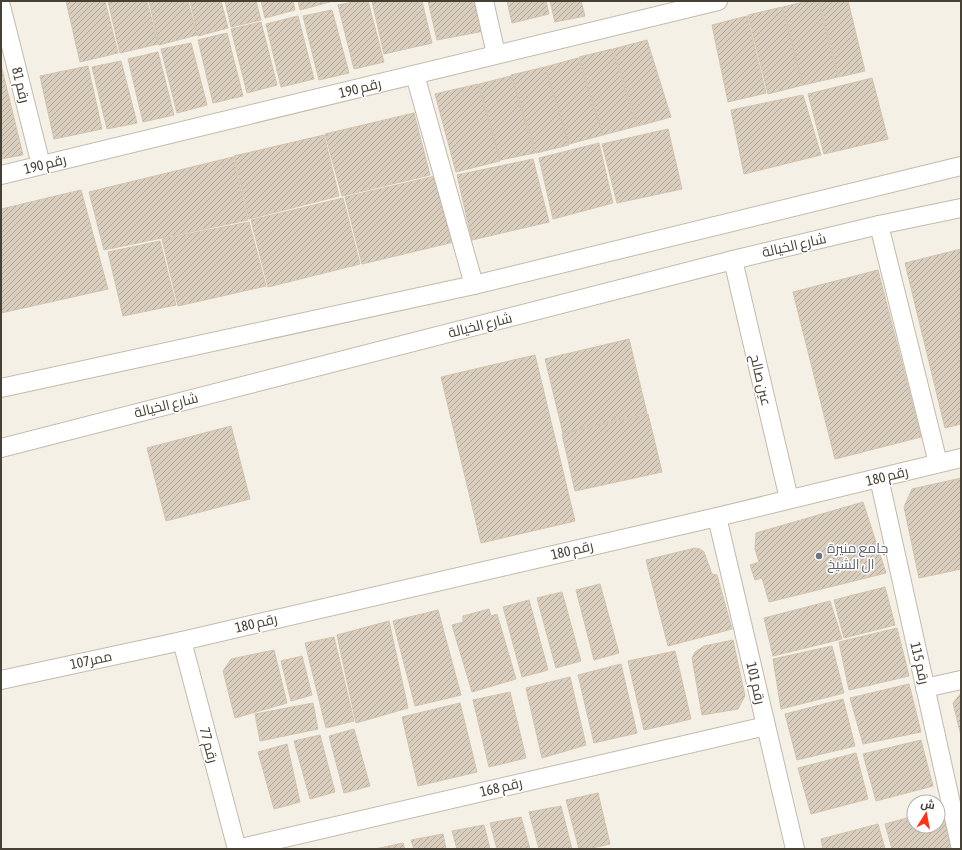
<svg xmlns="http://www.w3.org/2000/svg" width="962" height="850" viewBox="0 0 962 850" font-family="'Asap Condensed',Cairo,sans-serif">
  <defs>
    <pattern id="building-hatch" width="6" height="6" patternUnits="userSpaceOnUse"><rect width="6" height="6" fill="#d9cebe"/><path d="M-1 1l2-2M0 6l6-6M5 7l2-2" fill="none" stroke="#b2a99b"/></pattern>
  </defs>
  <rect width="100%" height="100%" fill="#f4f0e6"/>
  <g fill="url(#building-hatch)" stroke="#d2c3ae">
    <polygon points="66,1 105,1 118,53 80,62"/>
    <polygon points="108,1 147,1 158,44 120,53"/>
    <polygon points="149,1 188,1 197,35 159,45"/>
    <polygon points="190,1 221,1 228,28 198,36"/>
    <polygon points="225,1 256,1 261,20 231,27"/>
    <polygon points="261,1 293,1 295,10 265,18"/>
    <polygon points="298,1 330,1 330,2 300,10"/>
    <polygon points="359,1 368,1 384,62 354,69 338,5"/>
    <polygon points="372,1 422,1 432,43 384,54"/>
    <polygon points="428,1 477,1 484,31 437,40"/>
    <polygon points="507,1 546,1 549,14 512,23"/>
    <polygon points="550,1 581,1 585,16 555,22"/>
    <polygon points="808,1 818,1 838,77 803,85 783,7"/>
    <polygon points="819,1 848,1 865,71 839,77"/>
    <polygon points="782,7 803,85 768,94 748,15"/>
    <polygon points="332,10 349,73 319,80 303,16"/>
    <polygon points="298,16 314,79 281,87 266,24"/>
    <polygon points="747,16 766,93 728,102 712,25"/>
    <polygon points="261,22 277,85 247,93 231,29"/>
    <polygon points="227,33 243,96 213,103 198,40"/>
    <polygon points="647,40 671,117 638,126 613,49"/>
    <polygon points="191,43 207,105 177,113 161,49"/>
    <polygon points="612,49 637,126 603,135 579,57"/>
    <polygon points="158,52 174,115 143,122 128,59"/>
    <polygon points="578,58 603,135 569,144 545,67"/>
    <polygon points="121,61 137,123 107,129 92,67"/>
    <polygon points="1,65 23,155 1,159"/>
    <polygon points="88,66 102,129 54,139 40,76"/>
    <polygon points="545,67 569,145 536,153 511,75"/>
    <polygon points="511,76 535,153 500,160 479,84"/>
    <polygon points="872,78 888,139 824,154 808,94"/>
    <polygon points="478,84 500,161 456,172 435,94"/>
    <polygon points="803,95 821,155 744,174 731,110"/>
    <polygon points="414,113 430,175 342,196 325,134"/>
    <polygon points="668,129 682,189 617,203 602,144"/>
    <polygon points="324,135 339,196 249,219 234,156"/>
    <polygon points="599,143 613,203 553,219 539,158"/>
    <polygon points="233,157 248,220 104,250 89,192"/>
    <polygon points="533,159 549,222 472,240 457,175"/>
    <polygon points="435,176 454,242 362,264 345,197"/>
    <polygon points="81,190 108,289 1,313 1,209"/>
    <polygon points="343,198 360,264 268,287 251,220"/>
    <polygon points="249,222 266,286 178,306 162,239"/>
    <polygon points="160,241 176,305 123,316 108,252"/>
    <polygon points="961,249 961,424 945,428 905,263"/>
    <polygon points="878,270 921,437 835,459 793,292"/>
    <polygon points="629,339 647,413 563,433 545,359"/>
    <polygon points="535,355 575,521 481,543 441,377"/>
    <polygon points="648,414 662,472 575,491 562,434"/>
    <polygon points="231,426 250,499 166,521 147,448"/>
    <polygon points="961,478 961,569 919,578 904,507 912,489"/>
    <polygon points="863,502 886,573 769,602 762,578 755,580 750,565 759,562 755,549 756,533"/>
    <polygon points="695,548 700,549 704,552 712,574 717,575 732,629 668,646 646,560"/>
    <polygon points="600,584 619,653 594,660 576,590"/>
    <polygon points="885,587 895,625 844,638 834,600"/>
    <polygon points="562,592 581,661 556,668 537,598"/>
    <polygon points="529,600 548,670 522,677 503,607"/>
    <polygon points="830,601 842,639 773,656 764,618"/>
    <polygon points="489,609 491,616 497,614 516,679 472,692 452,625 463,622 463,616"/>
    <polygon points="438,610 461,695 415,706 393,621"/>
    <polygon points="389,621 408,708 356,723 337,635"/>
    <polygon points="897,628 909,676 849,690 839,642"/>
    <polygon points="334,637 354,721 326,728 305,643"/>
    <polygon points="733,640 745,696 738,709 702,715 692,658 695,652 704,646"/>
    <polygon points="832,646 844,693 781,709 773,659"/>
    <polygon points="274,650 287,703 235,718 223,671 231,659"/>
    <polygon points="675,651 691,719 644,730 628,661"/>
    <polygon points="302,656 312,695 291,701 281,661"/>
    <polygon points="621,664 637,733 594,743 578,675"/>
    <polygon points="570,677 586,745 542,758 526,688"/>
    <polygon points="909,684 921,732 863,744 850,698"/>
    <polygon points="510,692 526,758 489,767 473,700"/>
    <polygon points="961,693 961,736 953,703"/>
    <polygon points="843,699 855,746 797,760 785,714"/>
    <polygon points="313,703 318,729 260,741 255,714"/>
    <polygon points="460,703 477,772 418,786 402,717"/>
    <polygon points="354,729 370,786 344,793 329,736"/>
    <polygon points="320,735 335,792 310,799 294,741"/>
    <polygon points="921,740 933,786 876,801 863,754"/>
    <polygon points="287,744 300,802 274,809 258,752"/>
    <polygon points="856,753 868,799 811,814 798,768"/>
    <polygon points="598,793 610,844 588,849 579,849 566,800"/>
    <polygon points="561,806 572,849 539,849 529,812"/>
    <polygon points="943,809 954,849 892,849 885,824 914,816 914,826 938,826 938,810"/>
    <polygon points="521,817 530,849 497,849 490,823"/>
    <polygon points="878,824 885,849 823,849 821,839"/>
    <polygon points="484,825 490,849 457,849 452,831"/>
    <polygon points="443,834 446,849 414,849 411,840"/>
    <polygon points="403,843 405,849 375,849"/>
  </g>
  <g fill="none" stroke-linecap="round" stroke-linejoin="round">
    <g stroke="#c3baab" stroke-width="20">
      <g id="minor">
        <polyline points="484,1 496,54"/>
        <polyline points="1,6 41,165"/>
        <polyline points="415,75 474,285"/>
        <polyline points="1,175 718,1"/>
        <polyline points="879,225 938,463"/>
        <polyline points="733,260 789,499"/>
        <polyline points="1,388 474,285 961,166"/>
        <polyline points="1,448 733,260 879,225 961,208"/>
        <polyline points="879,478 961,849"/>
        <polyline points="717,517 795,849"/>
        <polyline points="182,641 237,849"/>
        <polyline points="1,680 182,641 717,517 961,458"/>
        <polyline points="925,688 961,680"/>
        <polyline points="237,849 766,726"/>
      </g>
    </g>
    <use href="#minor" stroke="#fff" stroke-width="18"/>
  </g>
  <circle fill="#6b7280" stroke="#fff" stroke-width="1.5" cx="819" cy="556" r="4"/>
  <g text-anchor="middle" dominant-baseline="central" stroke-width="3" stroke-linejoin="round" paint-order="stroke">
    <g font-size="14" fill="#474035" stroke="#fff">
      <text transform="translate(21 85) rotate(76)">رقم 81</text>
      <text transform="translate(360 88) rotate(-14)">رقم 190</text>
      <text transform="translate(45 164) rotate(-14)">رقم 190</text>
      <text transform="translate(794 245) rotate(-13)">شارع الخيالة</text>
      <text transform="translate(480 325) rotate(-14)">شارع الخيالة</text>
      <text transform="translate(761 380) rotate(77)">عين صالح</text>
      <text transform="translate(166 405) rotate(-14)">شارع الخيالة</text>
      <text transform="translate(887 476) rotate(-14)">رقم 180</text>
      <text transform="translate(572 550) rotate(-13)">رقم 180</text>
      <text transform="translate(256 623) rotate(-13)">رقم 180</text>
      <text transform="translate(91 660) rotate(-12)">ممر107</text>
      <text transform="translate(920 663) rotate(77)">رقم 115</text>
      <text transform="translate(756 683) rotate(77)">رقم 101</text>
      <text transform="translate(209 745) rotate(75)">رقم 77</text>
      <text transform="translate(501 787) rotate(-13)">رقم 168</text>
    </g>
    <g font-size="14" fill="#5b616d" stroke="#fff" text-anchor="start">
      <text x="827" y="548">جامع منيرة<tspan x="827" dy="16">ال الشيخ</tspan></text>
    </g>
  </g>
  <rect width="962" height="850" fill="none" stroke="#474035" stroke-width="4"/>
  <g transform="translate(926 814) rotate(11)"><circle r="19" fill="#ffffff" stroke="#b5b3ae"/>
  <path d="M0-3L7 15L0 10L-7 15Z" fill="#ff3213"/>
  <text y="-6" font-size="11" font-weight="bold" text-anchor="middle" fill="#474035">ش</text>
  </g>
</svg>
